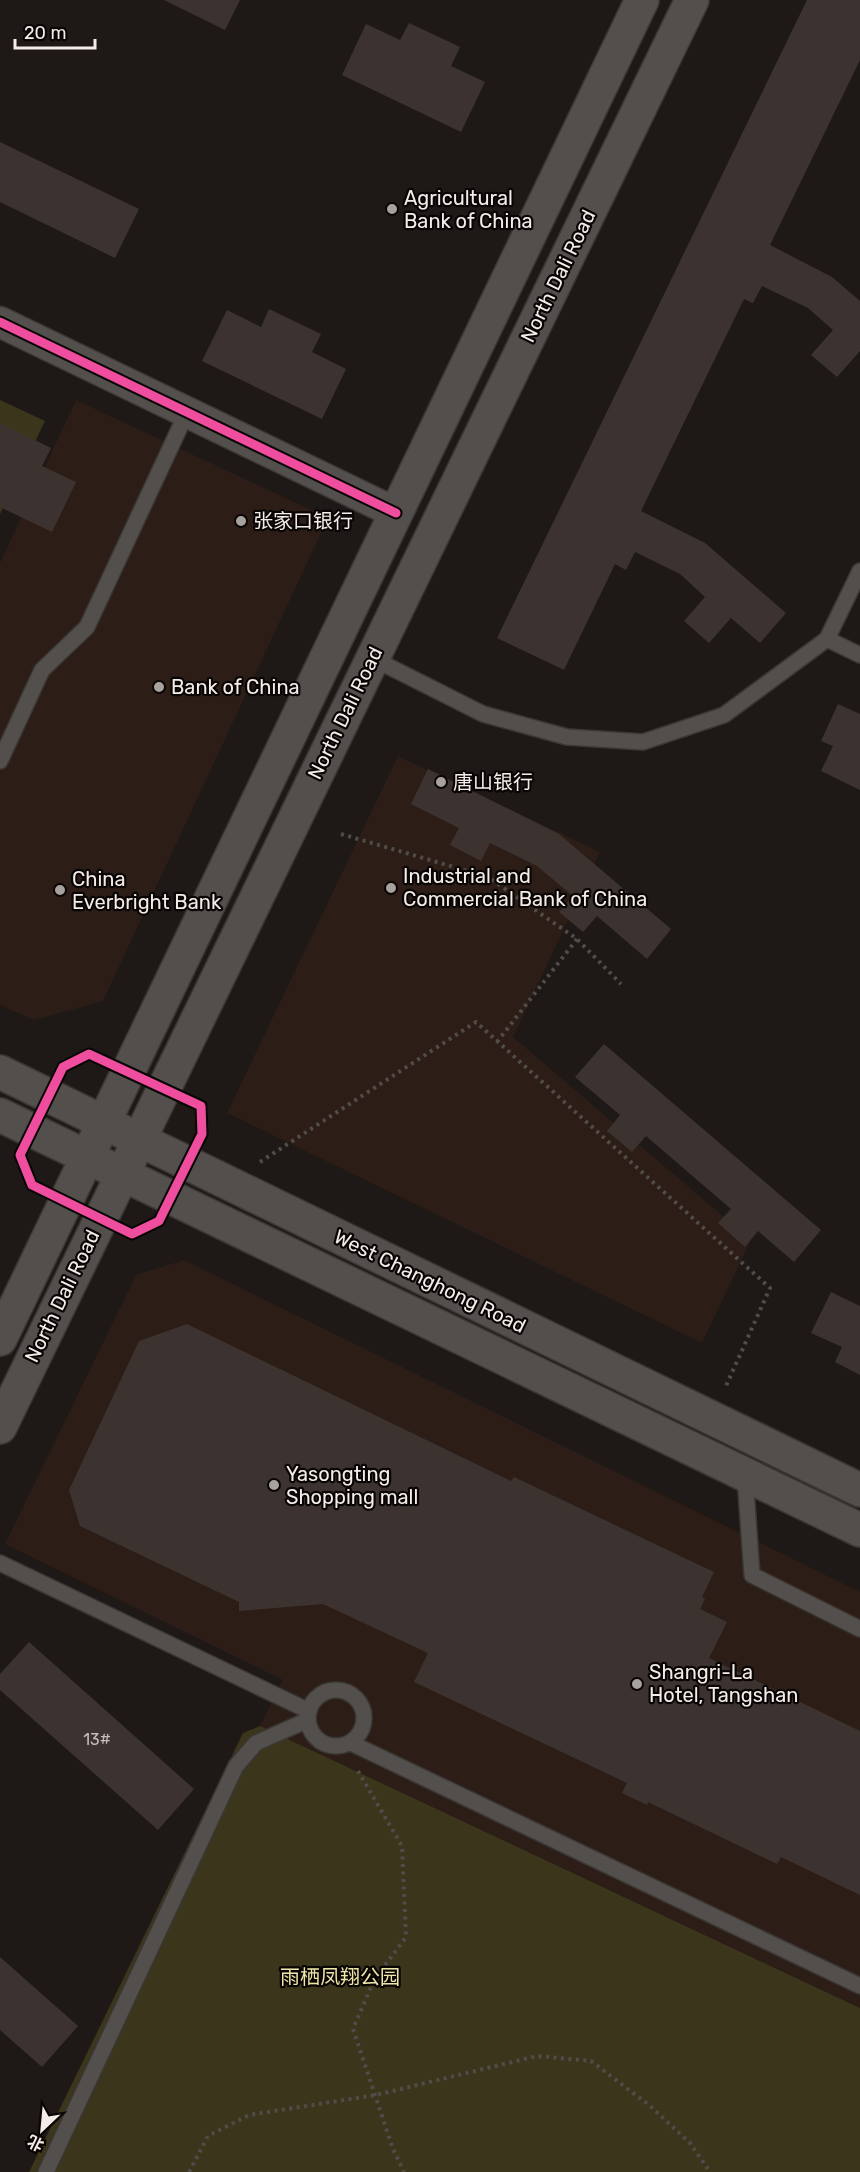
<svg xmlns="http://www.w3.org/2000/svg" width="860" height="2172" viewBox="0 0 860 2172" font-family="Rubik,'Noto Sans SC',sans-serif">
  <rect width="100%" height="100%" fill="#1e1916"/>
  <g fill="#2c1e16">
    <polygon points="76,400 328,518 103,1001 34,1020 0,1005 0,563"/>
    <polygon points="398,756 600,852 513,1037 751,1240 702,1343 227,1113"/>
    <polygon points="184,1260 860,1592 860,2008 260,1726 283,1680 5,1544 136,1275"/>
  </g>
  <g fill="#3b361b">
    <polygon points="0,400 45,421 0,514"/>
    <polygon points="260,1726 860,2008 860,2172 29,2172 243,1733"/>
  </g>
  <g fill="#3c3331">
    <polygon points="164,0 240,0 225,30"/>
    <polygon points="807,0 860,0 860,60 770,245 832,277 860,301 860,351 837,377 811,355 833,330 808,308 762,286 753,303 744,299 641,511 705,543 786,613 760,643 731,618 709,643 684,621 705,597 680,574 635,552 626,570 615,564 564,670 497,638"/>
    <polygon points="409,23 460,47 451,66 485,82 461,132 342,75 366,24 400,40"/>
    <polygon points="0,142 139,209 115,258 0,202"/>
    <polygon points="269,309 321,334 312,352 346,369 322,419 202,361 227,310 261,327"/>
    <polygon points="0,423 51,448 42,466 76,482 52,532 0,507"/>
    <polygon points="838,704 860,714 860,790 821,771 833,746 821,741"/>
    <polygon points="428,769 559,834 671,929 647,959 597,916 583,932 559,912 573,896 537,866 490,843 481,861 450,845 459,828 411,804"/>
    <polygon points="604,1044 821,1230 794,1262 758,1231 745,1247 718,1223 731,1209 646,1136 632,1152 607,1131 620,1115 575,1077"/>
    <polygon points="831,1292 860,1306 860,1375 835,1362 842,1347 811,1333"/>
    <polygon points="187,1324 511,1481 514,1477 714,1572 702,1597 705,1599 700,1609 727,1622 709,1658 860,1731 860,1895 781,1857 777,1864 648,1802 647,1805 622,1793 627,1783 414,1682 428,1653 323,1604 239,1611 239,1602 80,1526 69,1490 139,1341"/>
    <polygon points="29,1642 194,1789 158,1830 0,1690 0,1674"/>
    <polygon points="0,1957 78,2026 42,2067 0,2030"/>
  </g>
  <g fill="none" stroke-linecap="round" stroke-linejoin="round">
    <g stroke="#3a3734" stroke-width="18">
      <g id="service">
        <polyline points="827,639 860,655"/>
        <polyline points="372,658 483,714 567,737 643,742 724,715 827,639 860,571"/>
        <polyline points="0,761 42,670 87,627 187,412"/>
        <polyline points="745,1476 752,1575 860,1629"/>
        <polyline points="0,1563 309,1711"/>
        <circle cx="336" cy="1718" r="28"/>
        <polyline points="351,1743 860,1986"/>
        <polyline points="46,2172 236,1766 256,1743 308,1720"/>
      </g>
    </g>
    <g stroke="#3a3734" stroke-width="33">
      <polyline id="minor" points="0,322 396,513"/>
    </g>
    <g stroke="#3a3734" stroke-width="36">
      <g id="secondary">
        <polyline points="0,1072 860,1490"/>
        <polyline points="0,1115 860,1530"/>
        <polyline points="0,1339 642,0"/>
        <polyline points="0,1427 692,0"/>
      </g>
    </g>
    <g stroke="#504c4a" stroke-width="4" stroke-dasharray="3 4.5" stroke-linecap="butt">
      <polyline points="341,834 488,877 577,939 621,984"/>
      <polyline points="497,1042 577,939"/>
      <polyline points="260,1162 476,1022 770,1288 726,1386"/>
      <polyline points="358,1771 402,1846 406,1937 374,1980 353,2029 393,2149 404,2172"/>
      <polyline points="189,2172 208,2136 249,2115 376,2095 537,2056 591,2061 649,2105 690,2143 710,2172"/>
    </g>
    <use href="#service" stroke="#534f4d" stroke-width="15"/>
    <use href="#minor" stroke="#534f4d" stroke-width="30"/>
    <use href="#secondary" stroke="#534f4d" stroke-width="33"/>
    <g stroke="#090504" stroke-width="13">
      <g id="cycleway">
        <polyline points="0,322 396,513"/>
        <polygon points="89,1054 201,1106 202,1134 159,1221 132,1234 32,1185 20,1155 63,1067"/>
      </g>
    </g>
    <use href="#cycleway" stroke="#ef4d9e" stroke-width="9"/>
  </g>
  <g fill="#a8a29e" stroke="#090504" stroke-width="2">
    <circle cx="392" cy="209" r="6"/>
    <circle cx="241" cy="521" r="6"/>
    <circle cx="159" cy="687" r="6"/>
    <circle cx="441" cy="782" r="6"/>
    <circle cx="391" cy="888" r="6"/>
    <circle cx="60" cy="890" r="6"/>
    <circle cx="274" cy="1485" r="6"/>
    <circle cx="637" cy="1684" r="6"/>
  </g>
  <g text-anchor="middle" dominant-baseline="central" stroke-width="4.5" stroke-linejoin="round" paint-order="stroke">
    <g font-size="16" fill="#c5beba">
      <text x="97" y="1739">13#</text>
    </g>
    <g font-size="20" fill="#f3ece8" stroke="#090504" text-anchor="start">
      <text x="404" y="198">Agricultural<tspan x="404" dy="23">Bank of China</tspan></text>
      <text x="253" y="521">张家口银行</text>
      <text x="171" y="687">Bank of China</text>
      <text x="453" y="782">唐山银行</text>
      <text x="403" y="876">Industrial and<tspan x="403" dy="23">Commercial Bank of China</tspan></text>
      <text x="72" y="879">China<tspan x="72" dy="23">Everbright Bank</tspan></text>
      <text x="286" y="1474">Yasongting<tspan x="286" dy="23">Shopping mall</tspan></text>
      <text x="649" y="1672">Shangri-La<tspan x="649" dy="23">Hotel, Tangshan</tspan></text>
    </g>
    <g font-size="20" fill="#f3ece8" stroke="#090504">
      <text transform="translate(558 276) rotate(-64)">North Dali Road</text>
      <text transform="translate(345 713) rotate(-64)">North Dali Road</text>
      <text transform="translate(430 1281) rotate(26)">West Changhong Road</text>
      <text transform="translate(62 1296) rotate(-64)">North Dali Road</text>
    </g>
    <g font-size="20" fill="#eee6a7" stroke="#090504">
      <text x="340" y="1977">雨栖凤翔公园</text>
    </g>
  </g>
  <g transform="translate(42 2130) rotate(206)" stroke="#090504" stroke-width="4.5" paint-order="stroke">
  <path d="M0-4.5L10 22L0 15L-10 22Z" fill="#f3ece8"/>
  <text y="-9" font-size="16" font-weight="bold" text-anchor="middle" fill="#f3ece8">北</text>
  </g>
  <path d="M15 39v9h80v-9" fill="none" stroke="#f3ece8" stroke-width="3"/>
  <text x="24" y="39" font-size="18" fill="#f3ece8" stroke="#090504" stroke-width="4.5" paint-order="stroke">20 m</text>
</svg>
